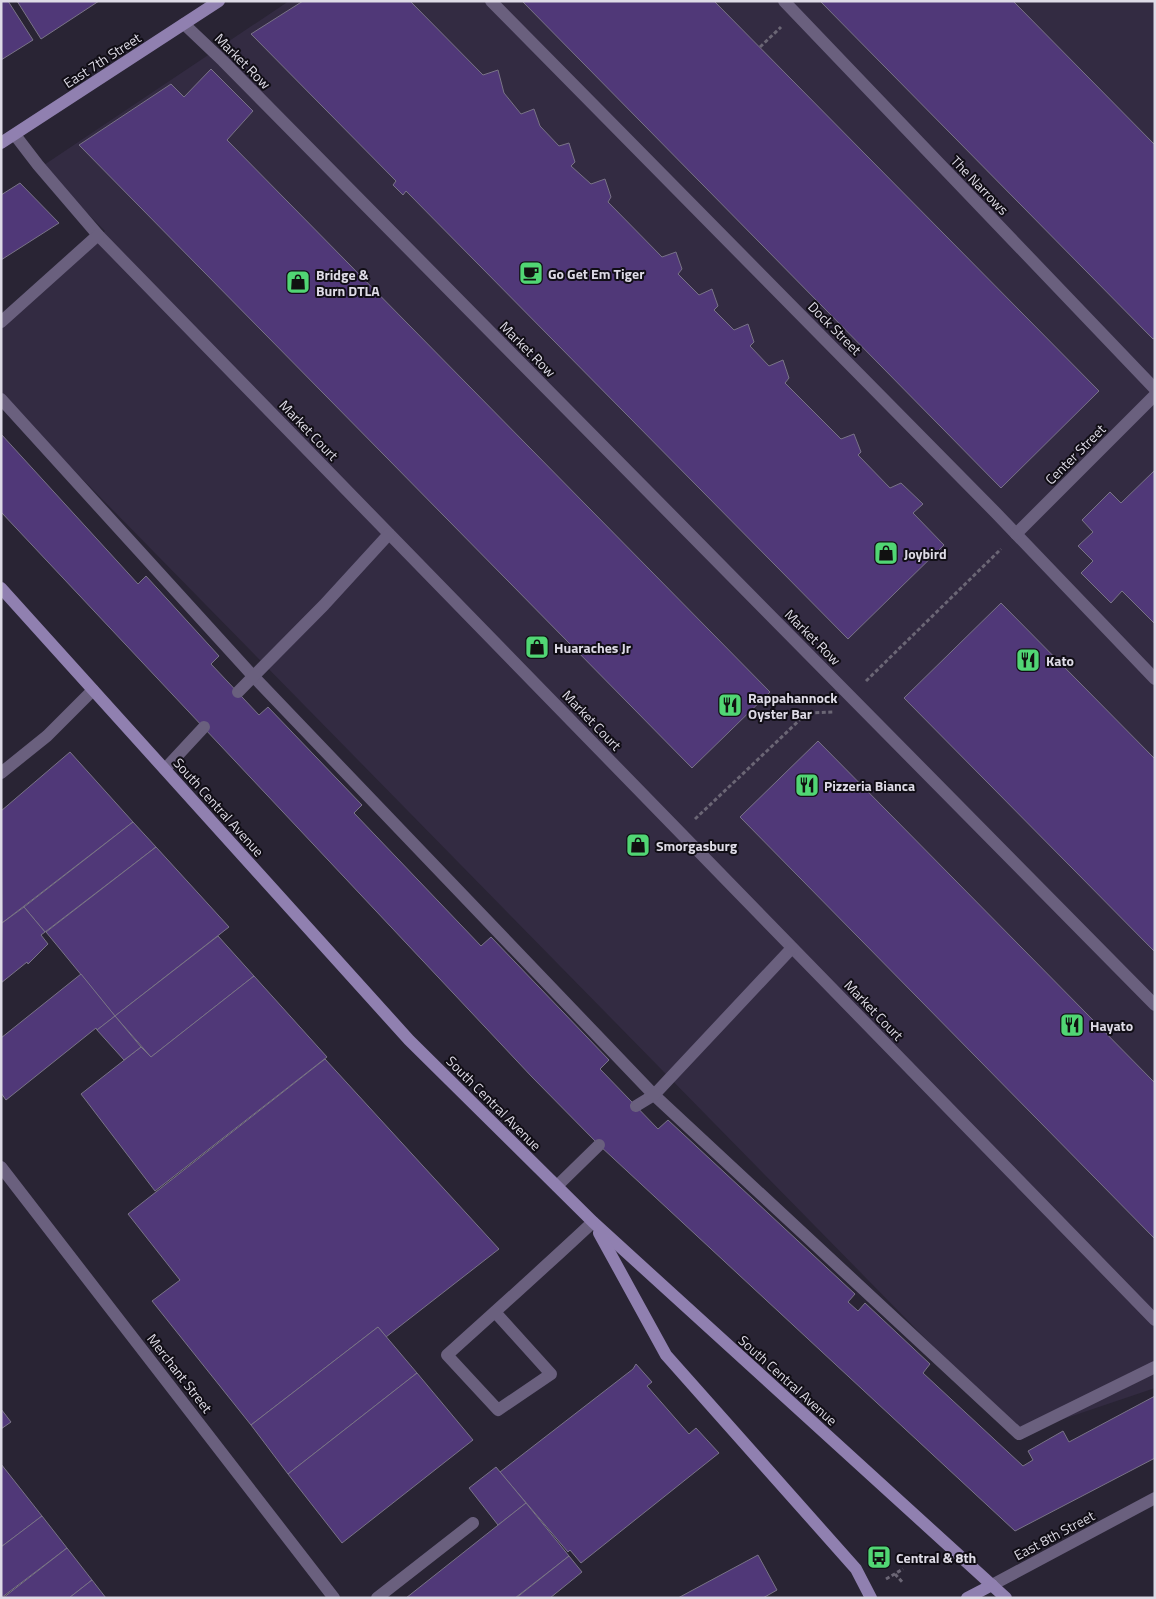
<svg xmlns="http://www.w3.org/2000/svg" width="1156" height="1599" viewBox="0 0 1156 1599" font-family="'Titillium Web',sans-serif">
  <rect width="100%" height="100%" fill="#292434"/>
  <polygon fill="#332b42" points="289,1 1155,1 1155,1388 1019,1434 1,396 1,322 105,231 41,167"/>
  <g fill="#503878" stroke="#797387">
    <polygon points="1,1 8,1 33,40 1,60"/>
    <polygon points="17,1 99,1 41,39"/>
    <polygon points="303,1 410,1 483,75 498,70 504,93 521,114 534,109 540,126 559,146 569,143 575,162 571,166 591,184 605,179 611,197 608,202 662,257 676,252 682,269 678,274 699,295 712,289 718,306 714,310 734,330 748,324 754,342 750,346 769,366 783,360 789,378 785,383 841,439 854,434 861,452 858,455 890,488 901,483 923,504 913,513 944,545 848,639 406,191 403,195 393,185 396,181 251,34"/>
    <polygon points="522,1 714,1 1099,391 1001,488"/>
    <polygon points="820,1 1013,1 1155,145 1155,338 1153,339"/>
    <polygon points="211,69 253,111 227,140 770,692 692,768 79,145 171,84 184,97"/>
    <polygon points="20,183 59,223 1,260 1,195"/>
    <polygon points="1,434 138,584 146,576 219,656 211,664 259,715 268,707 362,805 354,813 481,946 491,937 609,1060 600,1069 658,1129 668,1120 855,1294 848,1302 858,1311 865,1303 930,1364 923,1373 1023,1466 1033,1460 1028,1451 1063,1431 1069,1442 1155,1396 1155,1458 1015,1531 599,1145 532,1077 1,512"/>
    <polygon points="1155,470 1155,624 1122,591 1111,603 1081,573 1093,561 1078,546 1093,532 1082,520 1110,492 1121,503"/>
    <polygon points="1001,603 1155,759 1155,952 904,698"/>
    <polygon points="818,741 1155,1083 1155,1239 740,817"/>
    <polygon points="70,752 133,822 2,923 1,811"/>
    <polygon points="133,822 156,847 45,932 24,907"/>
    <polygon points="156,847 229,927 115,1016 46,932"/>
    <polygon points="24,907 45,932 41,935 48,944 28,964 27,962 1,983 2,923"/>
    <polygon points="218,936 254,976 151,1057 115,1016"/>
    <polygon points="81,974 115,1016 97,1030 96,1028 6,1100 1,1093 1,1038"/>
    <polygon points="254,976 327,1057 155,1191 81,1094 141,1047 151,1057"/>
    <polygon points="115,1016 141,1047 124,1060 97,1030"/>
    <polygon points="325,1059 499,1249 386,1337 378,1327 251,1425 152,1301 180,1280 128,1214"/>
    <polygon points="378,1327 417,1373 288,1474 251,1425"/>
    <polygon points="636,1364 652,1382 647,1386 689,1434 696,1428 719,1453 581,1563 570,1550 568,1552 500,1472 633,1369"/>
    <polygon points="417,1373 473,1440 342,1543 288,1474"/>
    <polygon points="1,1409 11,1422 1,1429"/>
    <polygon points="1,1464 42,1516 1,1547"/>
    <polygon points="496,1467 526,1503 498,1525 469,1488"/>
    <polygon points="526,1503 569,1556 515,1598 406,1598"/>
    <polygon points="42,1516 67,1548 1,1598 1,1547"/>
    <polygon points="67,1548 92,1580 69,1598 3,1598"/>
    <polygon points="758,1555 777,1590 763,1598 678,1598"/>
    <polygon points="569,1556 582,1572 550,1598 516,1598"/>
    <polygon points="92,1580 106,1598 69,1598"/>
  </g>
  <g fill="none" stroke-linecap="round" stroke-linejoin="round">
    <g stroke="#6b6675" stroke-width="3" stroke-dasharray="4 2.5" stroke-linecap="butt">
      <polyline points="760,47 781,27"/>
      <polyline points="866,681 1001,549"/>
      <polyline points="695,819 807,713 834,712"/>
      <polyline points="895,1574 903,1583"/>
      <polyline points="886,1579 903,1569"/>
    </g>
    <g stroke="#6a607e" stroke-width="12">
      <polyline points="491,1 996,513 1155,679"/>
      <polyline points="784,1 1155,389"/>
      <polyline points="184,24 223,61 1155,1005"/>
      <polyline points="15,135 38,165 98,235 1155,1320"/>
      <polyline points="1,322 98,235"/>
      <polyline points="1,399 253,676 654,1095 1019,1434 1155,1367"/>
      <polyline points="1016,534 1155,395"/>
      <polyline points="238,692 324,605 389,534"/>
      <polyline points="165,769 204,727"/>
      <polyline points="1,773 47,736 93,690"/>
      <polyline points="636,1106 654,1095 792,948"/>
      <polyline points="557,1186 599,1145"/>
      <path d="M495,1312L551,1374L498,1410L447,1355C496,1311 545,1267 593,1222"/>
      <polyline points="377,1598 473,1523"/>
    </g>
    <g stroke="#6a607e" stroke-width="12">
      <polyline points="1,1167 334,1598"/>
      <polyline points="992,1585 1155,1498"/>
    </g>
    <g stroke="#9080b0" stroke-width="12">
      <polyline points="1,143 219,1"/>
      <polyline points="1,588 409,1040 593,1222 1006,1598"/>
      <polyline points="599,1233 666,1355 856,1569 871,1598"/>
      <polyline points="967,1598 992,1585"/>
    </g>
  </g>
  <defs>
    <g id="cafe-square" transform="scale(1.25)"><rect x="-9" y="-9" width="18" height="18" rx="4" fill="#51d674" stroke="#110e16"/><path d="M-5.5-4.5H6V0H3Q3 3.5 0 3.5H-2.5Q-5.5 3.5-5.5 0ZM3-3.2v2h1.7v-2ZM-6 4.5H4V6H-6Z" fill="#111"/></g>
    <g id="shop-square" transform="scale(1.25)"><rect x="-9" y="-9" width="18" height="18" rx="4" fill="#51d674" stroke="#110e16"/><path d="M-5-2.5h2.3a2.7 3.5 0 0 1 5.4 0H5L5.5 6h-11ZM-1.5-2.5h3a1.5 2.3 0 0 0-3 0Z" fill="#111"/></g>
    <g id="restaurant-square" transform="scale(1.25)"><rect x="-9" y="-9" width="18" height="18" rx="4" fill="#51d674" stroke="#110e16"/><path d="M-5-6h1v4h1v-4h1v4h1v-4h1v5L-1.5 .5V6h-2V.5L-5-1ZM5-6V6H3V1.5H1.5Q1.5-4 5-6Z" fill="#111"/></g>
    <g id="bus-square" transform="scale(1.25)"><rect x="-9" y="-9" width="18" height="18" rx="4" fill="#51d674" stroke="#110e16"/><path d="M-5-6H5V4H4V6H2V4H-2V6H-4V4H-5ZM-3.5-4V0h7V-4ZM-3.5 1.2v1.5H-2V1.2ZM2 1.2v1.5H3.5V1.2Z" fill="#111"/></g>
  </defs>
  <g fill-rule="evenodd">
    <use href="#cafe-square" x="531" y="273"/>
    <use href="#shop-square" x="298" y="282"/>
    <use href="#shop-square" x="886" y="553"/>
    <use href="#shop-square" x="537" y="647"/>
    <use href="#restaurant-square" x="1028" y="660"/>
    <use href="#restaurant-square" x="730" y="705"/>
    <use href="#restaurant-square" x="807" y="785"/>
    <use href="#shop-square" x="638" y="845"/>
    <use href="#restaurant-square" x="1072" y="1025"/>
    <use href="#bus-square" x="879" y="1557"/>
  </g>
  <g text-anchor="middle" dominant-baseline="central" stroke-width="4" stroke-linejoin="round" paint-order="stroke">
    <g font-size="14" fill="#dedbe6" stroke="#110e16">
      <text transform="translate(102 60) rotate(-33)">East 7th Street</text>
      <text transform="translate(243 61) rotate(45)">Market Row</text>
      <text transform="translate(980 185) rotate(46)">The Narrows</text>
      <text transform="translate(835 328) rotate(45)">Dock Street</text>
      <text transform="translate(528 349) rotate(45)">Market Row</text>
      <text transform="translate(309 430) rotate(46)">Market Court</text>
      <text transform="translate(1075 454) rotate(-45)">Center Street</text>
      <text transform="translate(813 637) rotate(45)">Market Row</text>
      <text transform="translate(592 720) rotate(46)">Market Court</text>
      <text transform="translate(219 807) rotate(48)">South Central Avenue</text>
      <text transform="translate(874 1010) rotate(46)">Market Court</text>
      <text transform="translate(494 1103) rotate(45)">South Central Avenue</text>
      <text transform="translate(180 1373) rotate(52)">Merchant Street</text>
      <text transform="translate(788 1380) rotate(42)">South Central Avenue</text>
      <text transform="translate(1054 1535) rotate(-28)">East 8th Street</text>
    </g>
    <g font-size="14" font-weight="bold" fill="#dedbe6" stroke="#110e16" text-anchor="start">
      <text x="548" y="273">Go Get Em Tiger</text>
      <text x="316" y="274">Bridge &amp;<tspan x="316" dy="16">Burn DTLA</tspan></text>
      <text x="904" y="553">Joybird</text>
      <text x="554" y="647">Huaraches Jr</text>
      <text x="1046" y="660">Kato</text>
      <text x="748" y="697">Rappahannock<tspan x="748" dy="16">Oyster Bar</tspan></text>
      <text x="824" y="785">Pizzeria Bianca</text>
      <text x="656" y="845">Smorgasburg</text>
      <text x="1090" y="1025">Hayato</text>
      <text x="896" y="1557">Central &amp; 8th</text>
    </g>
  </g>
  <rect width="1156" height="1599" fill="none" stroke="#dedbe6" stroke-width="5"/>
</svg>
